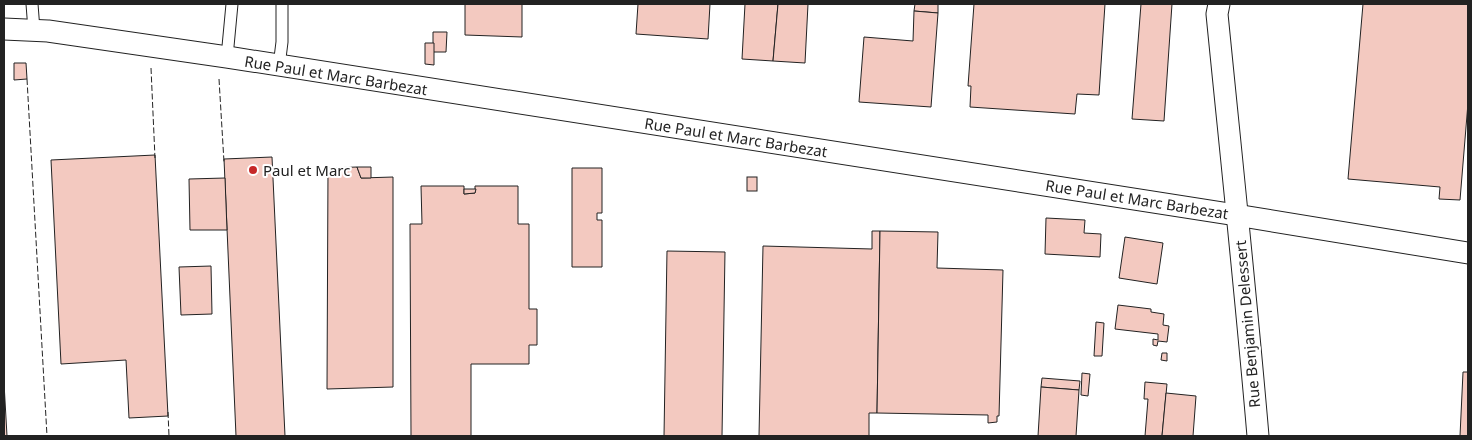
<svg xmlns="http://www.w3.org/2000/svg" width="1472" height="440" viewBox="0 0 1472 440" font-family="'Noto Sans',sans-serif">
  <rect width="100%" height="100%" fill="#fff"/>
  <g fill="#f3c9c0" stroke="#222">
    <polygon points="465,4 522,4 522,37 465,35"/>
    <polygon points="638,4 710,4 708,39 636,34"/>
    <polygon points="745,4 778,4 773,61 742,59"/>
    <polygon points="778,4 808,4 805,63 773,61"/>
    <polygon points="915,4 938,4 938,13 914,11"/>
    <polygon points="974,4 1105,4 1099,95 1077,94 1075,114 970,107 971,86 968,86"/>
    <polygon points="1141,4 1172,4 1164,121 1132,119"/>
    <polygon points="1363,4 1468,4 1468,103 1460,200 1439,199 1440,187 1348,179"/>
    <polygon points="914,11 938,13 931,107 859,102 864,37 913,41"/>
    <polygon points="433,32 447,32 446,52 433,52"/>
    <polygon points="425,43 434,43 434,65 425,64"/>
    <polygon points="14,63 26,63 27,79 14,80"/>
    <polygon points="155,155 168,416 129,418 126,360 61,364 51,160"/>
    <polygon points="272,157 285,436 236,436 224,159"/>
    <polygon points="357,167 361,178 393,177 393,387 327,389 328,168"/>
    <polygon points="357,167 371,167 371,178 361,178"/>
    <polygon points="572,168 602,168 602,213 597,213 597,220 602,220 602,267 572,267"/>
    <rect x="747" y="177" width="10" height="14"/>
    <polygon points="225,178 227,230 190,230 189,179"/>
    <polygon points="421,186 464,186 464,194 475,193 475,186 518,186 518,224 529,224 529,309 537,309 537,345 529,345 529,364 471,364 471,436 411,436 410,224 422,224"/>
    <polygon points="464,189 476,189 475,193 464,194"/>
    <polygon points="1046,218 1085,220 1084,233 1101,234 1100,257 1045,254"/>
    <polygon points="872,231 880,231 877,413 869,413 869,436 759,436 763,246 872,249"/>
    <polygon points="880,231 938,232 937,268 1003,270 999,416 997,416 997,422 988,423 988,415 877,413"/>
    <polygon points="1125,237 1163,243 1157,284 1119,278"/>
    <polygon points="667,251 725,252 722,436 664,436"/>
    <polygon points="211,266 212,314 181,315 179,267"/>
    <polygon points="1118,305 1151,309 1151,312 1164,314 1163,325 1169,326 1167,342 1158,341 1157,346 1153,345 1153,339 1158,340 1158,334 1115,329"/>
    <polygon points="1096,322 1104,323 1102,356 1094,356"/>
    <polygon points="1162,353 1167,353 1167,361 1161,360"/>
    <polygon points="1463,372 1468,372 1468,436 1460,436"/>
    <polygon points="1082,373 1090,374 1088,396 1081,395"/>
    <polygon points="1042,378 1080,381 1079,390 1041,387"/>
    <polygon points="1145,382 1167,384 1162,436 1145,436 1148,399 1144,399"/>
    <polygon points="4,383 7,436 4,436"/>
    <polygon points="1041,387 1079,390 1076,436 1038,436"/>
    <polygon points="1166,393 1196,396 1193,436 1162,436"/>
  </g>
  <g fill="none" stroke-linecap="round" stroke-linejoin="round">
    <g stroke="#222" stroke-width="13">
      <g id="lane">
        <polyline points="32,4 34,30"/>
        <polyline points="227,57 232,4"/>
        <polyline points="279,66 282,42 282,4"/>
      </g>
    </g>
    <g stroke="#222" stroke-width="23">
      <g id="street">
        <path d="M1219,4L1217,14C1231,155 1246,295 1258,436"/>
        <polyline points="4,29 48,31 227,57 1236,215 1468,253"/>
      </g>
    </g>
    <use href="#lane" stroke="#fff" stroke-width="11"/>
    <use href="#street" stroke="#fff" stroke-width="21"/>
    <g stroke="#222" stroke-width="1" stroke-dasharray="6 2.5" stroke-linecap="butt">
      <polyline points="151,68 155,158"/>
      <polyline points="27,79 47,436"/>
      <polyline points="219,79 224,162"/>
      <polyline points="168,412 169,436"/>
    </g>
  </g>
  <circle fill="#c62828" stroke="#fff" stroke-width="2" cx="253" cy="170" r="5"/>
  <g text-anchor="middle" dominant-baseline="central" stroke-width="4" stroke-linejoin="round" paint-order="stroke">
    <g font-size="15" fill="#222" stroke="#fff">
      <text transform="translate(336 75) rotate(9)">Rue Paul et Marc Barbezat</text>
      <text transform="translate(736 137) rotate(9)">Rue Paul et Marc Barbezat</text>
      <text transform="translate(1137 199) rotate(9)">Rue Paul et Marc Barbezat</text>
      <text transform="translate(1247 324) rotate(-95)">Rue Benjamin Delessert</text>
    </g>
    <g font-size="15" fill="#222" stroke="#fff" text-anchor="start">
      <text x="263" y="170">Paul et Marc</text>
    </g>
  </g>
  <rect width="1472" height="440" fill="none" stroke="#222222" stroke-width="10"/>
</svg>
